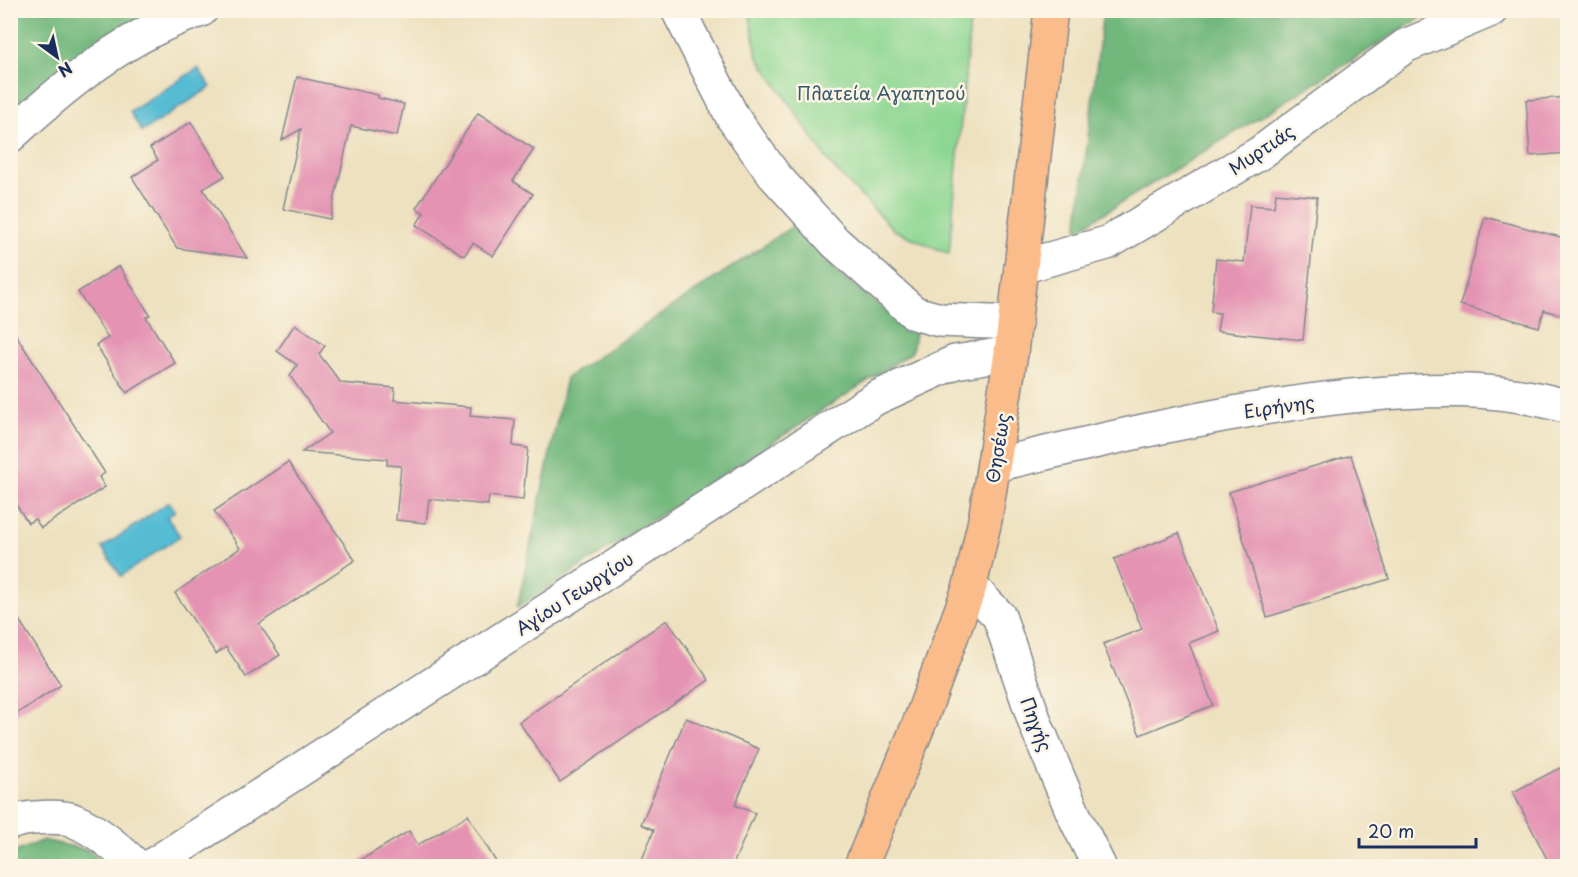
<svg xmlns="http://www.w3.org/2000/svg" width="1578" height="877" viewBox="0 0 1578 877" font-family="'Playpen Sans',sans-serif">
  <rect width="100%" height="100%" fill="#fcf5e5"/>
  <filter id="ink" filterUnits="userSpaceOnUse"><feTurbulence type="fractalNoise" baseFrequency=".0167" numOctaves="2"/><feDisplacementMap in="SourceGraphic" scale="12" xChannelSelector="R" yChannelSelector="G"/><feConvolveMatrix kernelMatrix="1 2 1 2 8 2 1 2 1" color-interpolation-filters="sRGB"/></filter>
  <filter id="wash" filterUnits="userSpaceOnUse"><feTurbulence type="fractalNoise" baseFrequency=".008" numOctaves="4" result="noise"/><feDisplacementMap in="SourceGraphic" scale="24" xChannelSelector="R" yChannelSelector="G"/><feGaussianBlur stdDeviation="1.35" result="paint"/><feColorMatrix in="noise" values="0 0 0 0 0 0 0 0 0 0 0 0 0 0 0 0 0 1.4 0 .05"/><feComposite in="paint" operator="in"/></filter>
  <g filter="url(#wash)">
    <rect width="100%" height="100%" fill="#ede1bf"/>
    <polygon fill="#8ed793" stroke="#548378" stroke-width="1.5" points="749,11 971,11 949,254 894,230 831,165 757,56"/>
    <g fill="#72b87d" stroke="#46746e" stroke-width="1.5">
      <polygon points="11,11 151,11 102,41 11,120"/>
      <polygon points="1103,11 1432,11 1077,230"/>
      <polygon points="793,226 839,274 915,333 912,352 517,608 566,378"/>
      <polygon points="43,840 87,850 107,866 11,866 11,854"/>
    </g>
    <g fill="#55bcd3" stroke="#387698" stroke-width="1.5">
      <polygon points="198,68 211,87 142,132 130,112"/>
      <polygon points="169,502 175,511 167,517 180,536 121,576 102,548"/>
    </g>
    <g id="blocks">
      <g fill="#e493b2">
        <polygon points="297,77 378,95 378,98 404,104 397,136 351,126 330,219 283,209 301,129 282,140"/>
        <polygon points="1568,97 1568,153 1530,156 1526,100"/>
        <polygon points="478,113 534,149 513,181 533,194 493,256 473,243 464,256 416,225 424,213 416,208"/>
        <polygon points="191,122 225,176 203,189 247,258 177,248 132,177 158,160 150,148"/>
        <polygon points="1276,193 1317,197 1303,340 1217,331 1220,313 1211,312 1216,259 1244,262 1250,205 1274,207"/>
        <polygon points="1485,217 1568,239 1568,317 1544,310 1539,327 1460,305"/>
        <polygon points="119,266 150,315 146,317 175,363 127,393 96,345 108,338 78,292"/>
        <polygon points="295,324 325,346 319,354 341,383 395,388 394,400 471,407 470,416 515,420 513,446 528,448 523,500 489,496 488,505 429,499 426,523 396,520 401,466 387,465 387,459 302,452 330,433 290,376 297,365 277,351"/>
        <polygon points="10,326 105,473 99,477 105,487 41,528 35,519 28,523 10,495"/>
        <polygon points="1351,455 1389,579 1267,617 1229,492"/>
        <polygon points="288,462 355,560 259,624 280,655 246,677 226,647 216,654 175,593 240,548 214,511"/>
        <polygon points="1179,533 1219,631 1189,643 1213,705 1140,735 1103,644 1142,629 1114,559"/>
        <polygon points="10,606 61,685 10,718"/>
        <polygon points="667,620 709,680 560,782 519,722"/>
        <polygon points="686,718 759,749 735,805 755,813 732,867 639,867 654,830 641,824"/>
        <polygon points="1568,764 1568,867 1551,867 1513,792"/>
        <polygon points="468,815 499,867 349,867 409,831 418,845"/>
      </g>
    </g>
  </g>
  <g filter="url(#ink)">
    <use href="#blocks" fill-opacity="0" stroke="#84888e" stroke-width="1.5"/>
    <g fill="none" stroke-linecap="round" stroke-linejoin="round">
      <g stroke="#84888e" stroke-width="36">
        <g id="minor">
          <polyline points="678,10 733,118 774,175 835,242 914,313 940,320 1015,323"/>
          <path d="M10,136C65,85 128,33 201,10"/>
          <polyline points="1021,267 1107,243 1260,153 1405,46 1491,10"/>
          <path d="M995,465C1113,437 1230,409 1351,396C1424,389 1497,385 1568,407"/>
          <polyline points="970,586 999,616 1036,725 1074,815 1099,866"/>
          <path d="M10,823C23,817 63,815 75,821C98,831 119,849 136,866"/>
          <polyline points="151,866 876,398 955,362 1011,353"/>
        </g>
      </g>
      <g stroke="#84888e" stroke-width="36">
        <polyline id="primary" points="861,866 921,719 970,586 985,520 1011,353 1051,10"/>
      </g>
      <use href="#minor" stroke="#fff" stroke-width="33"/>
      <use href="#primary" stroke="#f9bc8a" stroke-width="33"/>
    </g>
  </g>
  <g text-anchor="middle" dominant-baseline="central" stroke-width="5" stroke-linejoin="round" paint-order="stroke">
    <g font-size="18" fill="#38596b" stroke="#fcf5e5">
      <text x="881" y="92">Πλατεία Αγαπητού</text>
    </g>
    <g font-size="18" fill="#1b2f5e" stroke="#fcf5e5">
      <text transform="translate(1261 149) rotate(-34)">Μυρτιάς</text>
      <text transform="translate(1279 406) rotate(-8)">Ειρήνης</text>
      <text transform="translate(997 448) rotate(-81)">Θησέως</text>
      <text transform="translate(574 593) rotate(-33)">Αγίου Γεωργίου</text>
      <text transform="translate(1037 724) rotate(69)">Πηγής</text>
    </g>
  </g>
  <rect width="1578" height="877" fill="none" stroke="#fcf5e5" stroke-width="36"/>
  <g transform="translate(57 57) rotate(147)" stroke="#fcf5e5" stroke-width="4.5" paint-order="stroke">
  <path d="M0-4.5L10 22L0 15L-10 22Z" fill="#1b2f5e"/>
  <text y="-9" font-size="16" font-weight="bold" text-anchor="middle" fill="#1b2f5e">N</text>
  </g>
  <path d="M1359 838v9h117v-9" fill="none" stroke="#1b2f5e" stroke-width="3"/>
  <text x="1368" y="838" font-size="18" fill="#1b2f5e" stroke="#fcf5e5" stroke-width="4.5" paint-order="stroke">20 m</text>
</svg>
